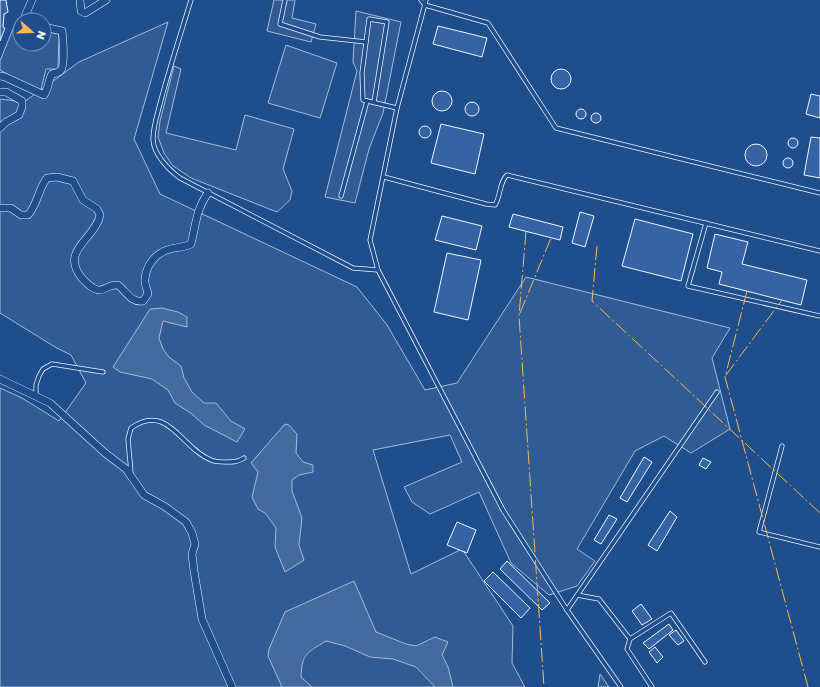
<svg xmlns="http://www.w3.org/2000/svg" width="820" height="687" viewBox="0 0 820 687" font-family="'Golos Text',sans-serif">
  <rect width="100%" height="100%" fill="#1f4e8c"/>
  <g fill="#305b95" stroke="#a8bbd7">
    <polygon points="274,0 295,0 292,18 316,24 311,42 267,31"/>
    <polygon points="356,11 401,22 383,113 369,149 355,203 325,197 357,71 353,62"/>
    <polygon points="168,22 134,139 160,194 357,287 387,325 425,390 457,383 526,277 730,328 712,358 730,429 691,453 664,436 635,451 577,549 595,561 577,586 549,595 511,563 479,492 430,514 412,502 404,487 462,462 450,435 373,450 411,574 462,549 513,626 512,663 525,687 0,687 0,388 22,398 59,421 86,383 71,355 55,347 0,313 0,99 24,102 38,92 0,70 0,61 15,24 20,25 20,44 44,44 44,31 59,34 58,69 46,69 41,90 79,62"/>
    <polygon points="286,45 337,63 320,118 268,103"/>
    <polygon points="174,66 181,69 166,133 236,150 245,115 294,129 283,169 292,191 290,200 277,212 191,178 172,165 164,153 158,137 160,121"/>
    <polygon points="600,674 609,687 598,687"/>
  </g>
  <g fill="#446ba0" stroke="#a8bbd7">
    <polygon points="162,308 178,312 187,317 187,327 163,321 159,338 163,349 169,357 181,366 184,378 192,392 204,403 216,403 231,421 245,429 237,442 204,425 192,414 175,403 168,390 152,379 120,372 113,367 150,309"/>
    <polygon points="285,424 289,425 297,434 296,453 303,462 313,465 313,472 299,475 292,480 292,491 302,518 299,545 304,560 285,572 275,547 276,528 265,513 258,509 252,497 258,472 251,463"/>
    <path d="M354,581L376,632L406,644L416,646L435,637L448,642L442,655L448,667L453,687H435L416,667L393,659L370,657L345,646L326,641C307,653 302,653 301,677L312,687H282L268,656L269,649L285,612Z"/>
  </g>
  <g fill="#3563a3" stroke="#f2f6ff">
    <polygon points="0,0 6,0 8,12 4,14 3,27 5,28 0,41"/>
    <polygon points="438,26 487,38 482,57 433,44"/>
    <circle cx="561" cy="79" r="10"/>
    <circle cx="442" cy="101" r="10"/>
    <polygon points="811,94 820,96 820,118 806,114"/>
    <circle cx="472" cy="109" r="7"/>
    <circle cx="581" cy="114" r="5"/>
    <circle cx="596" cy="118" r="5"/>
    <polygon points="441,124 484,134 475,174 431,163"/>
    <circle cx="425" cy="132" r="6"/>
    <polygon points="811,137 820,138 820,178 804,175"/>
    <circle cx="793" cy="143" r="5"/>
    <circle cx="756" cy="155" r="11"/>
    <circle cx="788" cy="163" r="5"/>
    <polygon points="580,212 594,216 585,247 572,243"/>
    <polygon points="513,214 563,227 560,240 509,227"/>
    <polygon points="442,216 482,226 476,250 435,240"/>
    <polygon points="635,219 693,234 681,281 622,266"/>
    <polygon points="715,234 748,242 742,264 807,280 801,305 719,284 722,272 707,268"/>
    <polygon points="447,253 481,260 468,320 434,312"/>
    <polygon points="644,457 652,462 627,502 620,498"/>
    <polygon points="703,458 711,462 706,469 699,465"/>
    <polygon points="670,511 677,517 657,551 648,545"/>
    <polygon points="609,515 617,519 601,544 594,540"/>
    <polygon points="457,522 476,530 467,553 447,545"/>
    <polygon points="507,561 550,603 542,610 500,569"/>
    <polygon points="493,572 530,608 521,618 484,581"/>
    <polygon points="641,604 652,619 642,625 632,611"/>
    <polygon points="669,624 673,630 649,649 643,643"/>
    <polygon points="676,630 684,641 678,645 669,635"/>
    <polygon points="655,647 663,657 657,663 649,652"/>
  </g>
  <g fill="none" stroke-linecap="round" stroke-linejoin="round">
    <g stroke="#f2f6ff" stroke-width="5">
      <g id="lane">
        <path d="M191,0C181,33 170,66 161,100C158,112 153,126 153,139C153,154 169,170 180,178L353,268L378,270"/>
        <polyline points="285,0 280,24 320,37 366,42"/>
        <polyline points="421,0 425,5 488,23 556,128 820,193"/>
        <polyline points="426,0 397,108 370,240 378,270 503,510 567,610 621,687"/>
        <polyline points="374,102 387,22 369,19 362,73 363,100 397,108"/>
        <path d="M384,177L486,204L495,205C501,196 499,182 507,175L820,251"/>
        <polyline points="341,196 367,101"/>
        <polyline points="706,223 688,286 820,316"/>
        <polyline points="36,396 36,385 39,376 43,369 52,364 103,372"/>
        <polyline points="782,446 759,532 820,547"/>
        <path d="M131,473L128,439L131,428C168,402 181,448 211,460C215,462 222,462 226,462C233,462 238,462 244,458"/>
        <polyline points="577,595 599,599 630,639 627,649 652,687"/>
        <polyline points="567,610 717,392"/>
        <polyline points="630,639 671,613 705,662"/>
      </g>
    </g>
    <g stroke="#f2f6ff" stroke-width="8">
      <g id="street">
        <polyline points="80,0 81,11 85,13 106,0"/>
        <polyline points="26,20 25,16 32,0"/>
        <path d="M0,76L5,77L44,95C49,88 48,80 52,74C56,73 59,73 61,70C65,66 63,37 62,31L44,27"/>
        <polyline points="0,92 6,92 22,101 22,107 19,115 6,122 0,128"/>
        <path d="M0,208H11L21,215H28C38,204 38,189 47,178L57,177L73,181L83,200L97,209L100,215C96,238 60,250 81,277C85,282 91,288 98,290C105,291 108,284 118,285C126,291 131,303 143,301L148,294C147,289 144,283 145,279C146,266 155,254 167,250C175,247 183,248 191,244C196,225 196,209 208,193"/>
        <polyline points="0,379 50,403 105,453 126,469 144,495 164,506 186,522 192,533 195,544 192,554 194,571 202,619 232,687"/>
      </g>
    </g>
    <use href="#lane" stroke="#1f4e8c" stroke-width="3.5"/>
    <use href="#street" stroke="#1f4e8c" stroke-width="7"/>
    <g stroke="#ffb74d" stroke-width="1" stroke-dasharray="14 3 2 3" stroke-linecap="butt">
      <polyline points="526,231 519,316 544,687"/>
      <polyline points="597,246 592,301 820,513"/>
      <polyline points="747,291 725,377 808,687"/>
      <polyline points="520,313 551,238"/>
      <polyline points="726,375 782,300"/>
    </g>
  </g>
  <g transform="translate(32 32) rotate(110)"><circle r="19" fill="#1f4e8c" stroke="#7391ba"/>
  <path d="M0-3L7 15L0 10L-7 15Z" fill="#ffb74d"/>
  <text y="-6" font-size="11" font-weight="bold" text-anchor="middle" fill="#f2f6ff">N</text>
  </g>
</svg>
